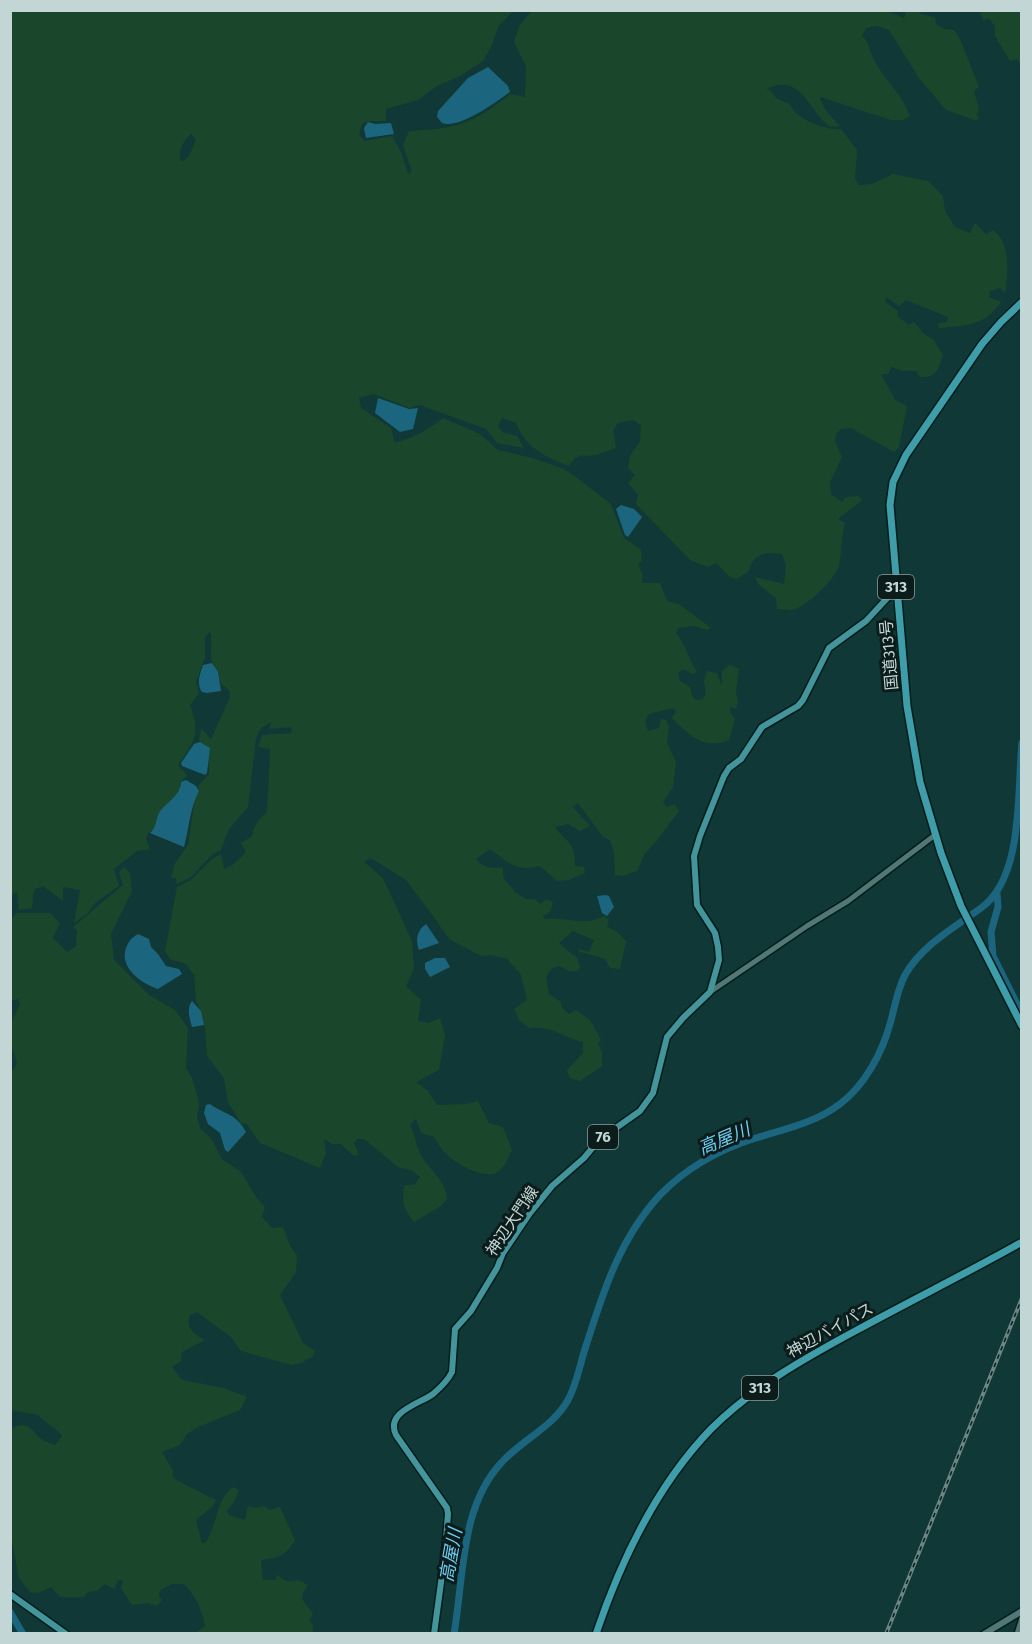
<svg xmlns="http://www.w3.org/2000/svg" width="1032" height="1644" viewBox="0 0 1032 1644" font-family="'Fira Sans','Noto Sans JP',sans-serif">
  <rect width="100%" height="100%" fill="#103836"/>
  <g fill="#1a472b" fill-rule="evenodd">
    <path d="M885,10L904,18L906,11L917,10L921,14L935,17L936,24L944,29L954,30L960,39L979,87L974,91L979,110L976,115L979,117L977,121L946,110L919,78L889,30L877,26L866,28L862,36C868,41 868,46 871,53C880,76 902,93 910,116L903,120H891L821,97L820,99L826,111L840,126L830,127C808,111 802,72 766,89L770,90L776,98L791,105C794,119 828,131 841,129L857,150L855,178L859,185L872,184L893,174L928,181L943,196L945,211L955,227L970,233L975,223L986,234L993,230C1011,243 1008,273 1005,293L1000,288L990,291L989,297L1001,302C983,327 967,325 939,328L938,324L947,322L948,317L906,300L899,306L886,297L885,302L898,311L897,316L909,325L914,322L924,334L934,340L943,355C938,368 938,378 920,377L916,371H902L892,367L888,374H881L895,400L907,406L899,447L894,452L851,428L841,429L836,434L835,441L842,457L830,482L831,494L842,502L846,497L858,496L862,500L838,519L845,523C841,537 842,552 839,565C836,579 805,608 792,610C787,610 782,609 777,609L776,598L758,584L755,577L784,584L786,565L782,554C765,552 753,553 749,571L737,579L730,577L716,563L708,567L690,560L636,504L638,495L628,483L635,475L628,468L630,456L640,441L641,425L633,420L618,423L613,430L616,448C609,450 602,453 596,455C580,458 581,450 569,466C545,457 526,448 516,423L502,418L498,426L502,432L517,436L524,448L497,443L486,429L420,405L409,408L374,394L359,398L361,408L391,428L395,443C413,438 428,430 443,418L480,434L498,450L532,458L564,469L573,475L611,504L624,538L641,550L642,561L638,564L642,573V583H660L667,601L679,604L710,627L708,630L694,626L678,628L676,633C686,644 688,659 697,672L693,674L683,669L678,673L680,681L690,687L692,696L696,700L702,699L706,695L704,681L707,671L717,673L722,686V671L730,665L739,669L736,691L738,703L736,709L730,707V712L735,719L729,740C704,751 688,734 672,718L676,711L673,708L649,714L645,722L648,731L659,728L661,719L666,720L669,727L667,743L676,762L673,787L663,802L667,807L674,804L679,811L655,843L645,853L637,871L623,876L615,875L614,852L610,840L603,837L578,803L573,807L590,826L580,831L568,824L555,827C567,844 575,840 575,866L584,867L585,873L569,880L557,881L540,866C516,872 509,863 490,849L476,859C484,868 491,869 503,867V877L515,892L526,899H534L541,904L546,899L553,902L550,912L543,916L544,919C563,916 587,927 604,916L609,920L607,927L616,931L626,941L620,969L610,968L605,959L578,951L579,949L589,952L594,940L573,931L559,943L577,958L580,968L577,971H569L559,966L551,969L546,977L549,994L561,1002L562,1008L569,1014L576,1010L590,1020L601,1040L598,1044L602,1052V1066L580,1081L570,1078L567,1070L583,1053V1042C564,1038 551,1025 529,1028L519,1020L514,1009L527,1000L521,975L507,959L490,955L481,956L449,939L433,916L406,880L371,858L364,862L383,878L412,941L414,969L406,986L421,1000L418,1021L428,1023L440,1018L445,1036L439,1070L416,1082L428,1091L437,1105L466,1104L478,1101L489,1123L503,1127L512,1150C508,1158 504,1169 496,1173C481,1179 450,1161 442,1149C439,1146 437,1141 434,1137L421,1133L416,1119L410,1124C415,1134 416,1148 422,1157C431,1171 446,1181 447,1199L441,1206L414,1222C403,1208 402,1204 404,1186L415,1184L420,1177L411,1170L398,1167L364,1139H357L354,1143L359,1155L354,1156L341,1144H332L324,1139L326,1153L320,1168L260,1143L247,1124L241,1123L228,1102L224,1078L207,1056L205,1029L201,1011L196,1001L194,975L186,964L170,959L165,951L177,887L191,880L212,859L221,854L224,869L234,864L246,852L241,843L252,836C254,825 259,818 267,812L270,749L258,747L262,735L292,733L291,727L269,729L271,722L261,728L256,738L248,807L229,829L221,850L212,855L191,877L177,884L176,878H171L175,863L188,845L195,798L199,791L198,786L209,774V748L199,741L201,728L211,739L230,697L229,690L221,684C219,674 212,665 211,656C210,647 213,641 210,632L205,637V658L196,682L199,693L190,705C201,736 195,739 178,765L187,775L181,782C181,793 169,802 162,809C157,814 157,822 155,828L148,833L146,839L150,849L137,851L114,869L119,886L95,903L88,913L74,923L80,890L63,887V901L43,886L35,889L33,895L32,908L19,910L17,892L11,895V11H513L498,27L491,47L483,61L460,76L437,86L418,100L386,109V121H368L362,124L359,134L364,141L392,136L401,152L408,174L412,172L403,145L409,131C456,129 473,124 510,94L525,97L526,66L514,42L519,26L532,11ZM191,134L196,140L189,156L184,161L180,160C179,149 183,141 191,134Z"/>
    <polygon points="980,11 1021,11 1021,65 1017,59 1010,61 995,36 995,26 989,19 983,20"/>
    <path d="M124,867L130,873L132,891L111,934L114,960L149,995L175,1010L188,1028L186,1068L192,1078L197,1095L199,1106L197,1116L200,1128L211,1138L222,1159L241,1172L257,1198L265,1207L262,1217L272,1228L283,1227C288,1238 288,1246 297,1255L296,1272L280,1295L303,1343L315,1351L312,1357L301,1363L292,1365L251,1354L240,1350L231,1337L197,1312L190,1315C185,1329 194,1333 205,1340L182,1352L181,1361L172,1367L182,1380L224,1388L247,1397L240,1410L198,1427L187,1434L180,1445L162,1452L173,1471L172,1476L178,1481L216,1500L213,1506L196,1520L202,1543H205C218,1525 215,1500 233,1487L239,1490L234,1502L227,1511L229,1515L245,1520L248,1506L256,1508L264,1506L269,1510L280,1507L295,1540C284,1557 281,1557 261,1560L263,1580H276L277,1574C283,1581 289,1583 298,1580L308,1585L303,1593L302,1599L313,1614L309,1620L313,1625L312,1633H195L205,1626C202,1609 196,1597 184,1584H172L160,1590L159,1596L162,1600L157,1606L148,1603L132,1605L121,1588L123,1580H118L114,1589L105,1584L97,1591L88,1592L84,1597H60L51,1587L38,1593L30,1592L19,1578L11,1536V1428C30,1421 28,1427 41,1439C45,1442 51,1443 55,1445L62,1436C59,1430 44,1422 38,1415L11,1410L10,1075L17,1063L11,1045L10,1025L20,1004L18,999L11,1001V920L16,913H50L60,923L53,938L67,952L76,946L77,930L73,927L123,885L119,872Z"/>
  </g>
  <g fill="#1c657e">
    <path d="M488,67L508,86L510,92C496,102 458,130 442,123L437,117L438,111L468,78Z"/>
    <polygon points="368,122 375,124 391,123 394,134 366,138 364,128"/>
    <polygon points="378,398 409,409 418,408 413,429 400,432 375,413"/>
    <polygon points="621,505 634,509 642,517 628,537 625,535 616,509"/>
    <path d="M212,663L218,672L221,691L207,693L202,692C196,683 200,674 203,665Z"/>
    <polygon points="200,742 210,748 207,773 205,775 182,766 181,763 194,744"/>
    <path d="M186,780L196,786L199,791C190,807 189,829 184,847L150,833C158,826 155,817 161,810C168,802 181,794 181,782Z"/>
    <polygon points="606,895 609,896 614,907 607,916 602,913 597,896"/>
    <path d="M426,924L439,943L419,950C415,940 417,930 426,924Z"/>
    <path d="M138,934L149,939L151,947L158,954L166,966L179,969L182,974L158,989C142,984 119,968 126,948C129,941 131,938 138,934Z"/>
    <polygon points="435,958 445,958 450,967 430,977 425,969 425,963"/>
    <path d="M192,1001L201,1011L204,1025L192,1027C190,1019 186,1009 192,1001Z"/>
    <path d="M210,1104C225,1115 236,1113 246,1132L228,1152L225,1150L220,1133L208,1124L204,1113L206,1105Z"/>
  </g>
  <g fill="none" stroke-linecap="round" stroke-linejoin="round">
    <g stroke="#1c657e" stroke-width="7">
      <polyline points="997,893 998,907 991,932 993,956 1022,1014"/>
      <polyline points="10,1612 23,1634"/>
      <path d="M454,1634C464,1577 460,1506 502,1462C522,1440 554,1426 568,1400C577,1384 580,1363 586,1346C603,1292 620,1238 660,1195C686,1168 721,1149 756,1138C785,1129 815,1123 840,1104C865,1085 882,1053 890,1024C895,1007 897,990 905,975C921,946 955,927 981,908C1024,877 1017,792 1022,743"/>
    </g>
    <g stroke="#011e1c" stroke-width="8">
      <g id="tertiary">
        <polyline points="710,992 807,926 848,901 935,835"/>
        <polyline points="1017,1634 1022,1618"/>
      </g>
    </g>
    <g stroke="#011e1c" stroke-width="9">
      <polyline id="secondary" points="984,1634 1022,1611"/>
    </g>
    <g stroke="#011e1c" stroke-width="9">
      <g id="primary">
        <polyline points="10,1594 66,1634"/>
        <path d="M434,1634L445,1553L448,1514L447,1508L396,1435C385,1412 419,1404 433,1394C440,1388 448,1380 452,1372L455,1329L471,1311L497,1268L503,1253L530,1213L552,1186L584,1158L599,1140L640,1111L653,1093L667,1037L683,1018L710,992L719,960L718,947L715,933L697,905L694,856L700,836L724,776L729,768L741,759L762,727L798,706L803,700L829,648L866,621L891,594L897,591"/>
      </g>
    </g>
    <g stroke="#011e1c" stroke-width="10">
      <g id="trunk">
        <polyline points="1022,302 1001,322 982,344 906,455 893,482 890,505 907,706 920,782 941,853 961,906 1022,1026"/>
        <path d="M596,1634C621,1560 656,1486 711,1429C753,1387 805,1358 857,1330C912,1300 967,1273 1022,1242"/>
      </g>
    </g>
    <use href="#tertiary" stroke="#517875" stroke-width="5"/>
    <use href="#secondary" stroke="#517875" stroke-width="6"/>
    <use href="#primary" stroke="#43949b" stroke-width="6"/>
    <use href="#trunk" stroke="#3e9da8" stroke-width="7"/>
    <g stroke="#688785" stroke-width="4">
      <polyline id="rail" points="886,1634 1022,1298"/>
    </g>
    <use href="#rail" stroke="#0c1c1b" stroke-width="1.5" stroke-dasharray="4.5" stroke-linecap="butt"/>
  </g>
  <g text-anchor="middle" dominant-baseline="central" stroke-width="6" stroke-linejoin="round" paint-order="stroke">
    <g fill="#0c1c1b" stroke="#8b9f9d" stroke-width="1.5">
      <rect x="878" y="575" width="36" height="24" rx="4.5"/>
      <rect x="588" y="1125" width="30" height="24" rx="4.5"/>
      <rect x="742" y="1376" width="36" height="24" rx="4.5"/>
    </g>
    <g font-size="15" font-weight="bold" fill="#c2d7d5">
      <text x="896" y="587">313</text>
      <text x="603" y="1137">76</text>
      <text x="760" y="1388">313</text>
    </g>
    <g font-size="16" fill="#c2d7d5" stroke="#0c1c1b">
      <text transform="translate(889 655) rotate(-95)">国道313号</text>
      <text transform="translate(512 1221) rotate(-56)">神辺大門線</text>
      <text transform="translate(830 1330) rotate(-29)">神辺バイパス</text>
    </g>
    <g font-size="18" font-style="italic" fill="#6ecdf3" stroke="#0c1c1b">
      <text transform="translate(724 1139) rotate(-23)">高屋川</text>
      <text transform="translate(451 1555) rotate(-80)">高屋川</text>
    </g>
  </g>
  <rect width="1032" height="1644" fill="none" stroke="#c2d7d5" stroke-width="24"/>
</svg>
